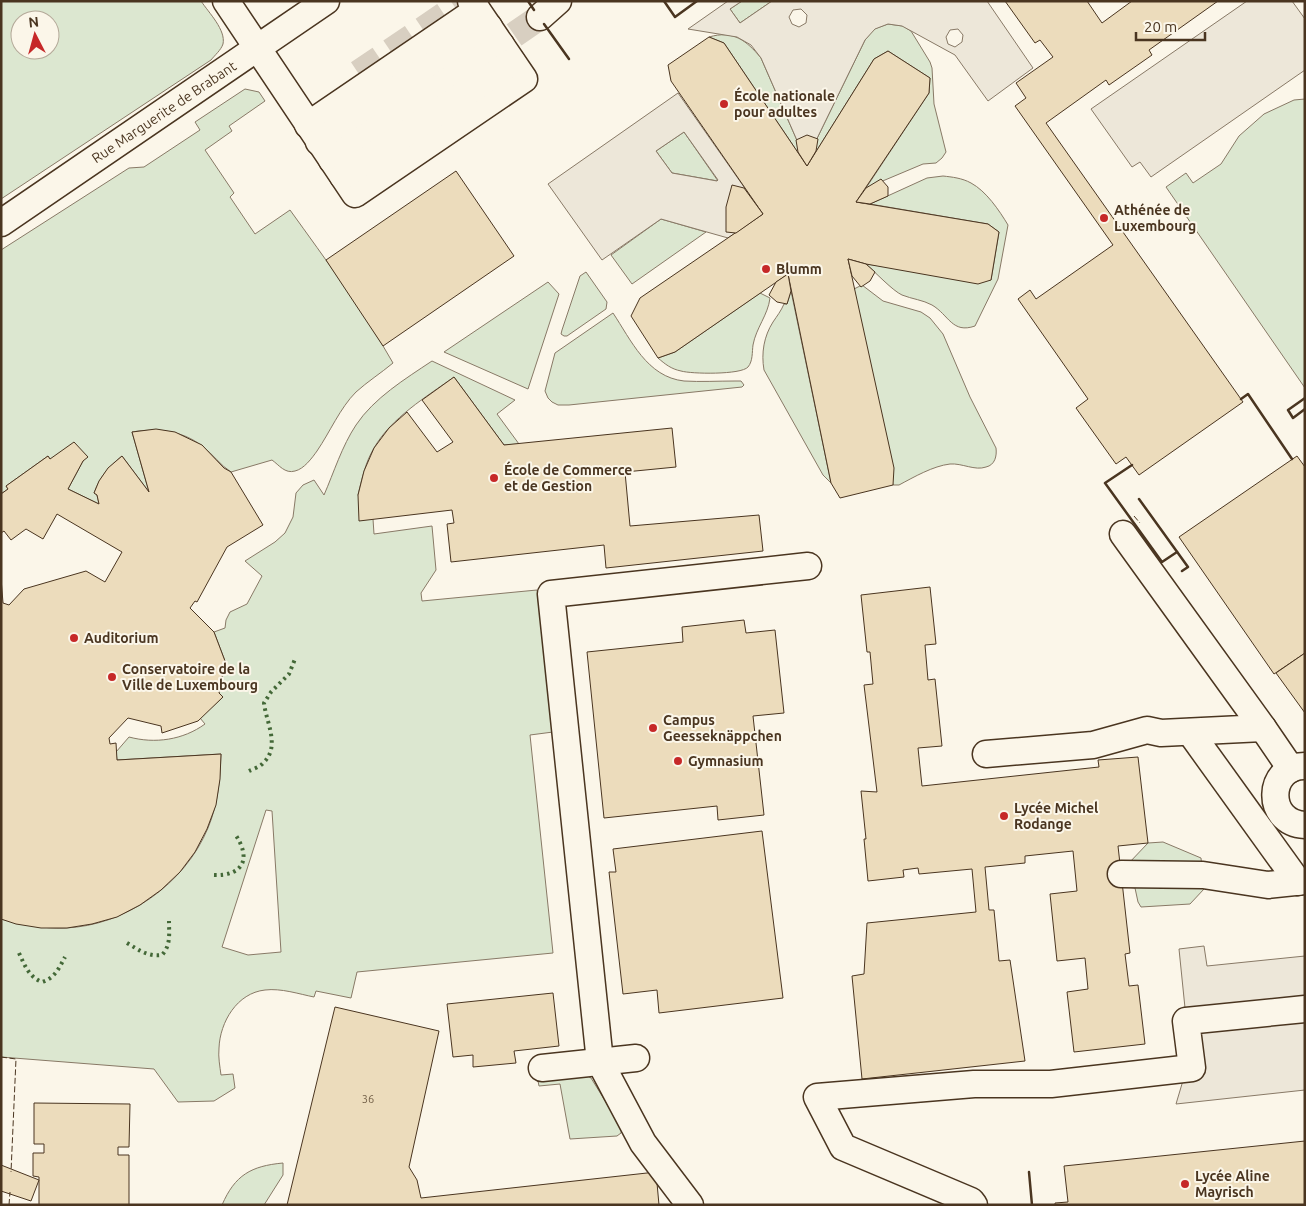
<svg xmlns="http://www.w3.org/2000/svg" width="1306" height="1206" viewBox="0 0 1306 1206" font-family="Ubuntu,sans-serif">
  <rect width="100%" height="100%" fill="#fbf6e9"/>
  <g fill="#dce7d0" stroke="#887966" fill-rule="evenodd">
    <path d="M1,1H201C209,13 226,30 223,44C221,50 215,55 211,60L1,199ZM20,20H50V50H20Z"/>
    <polygon points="742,1 772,1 740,23 730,9"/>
    <path d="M888,24L903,26L911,31L930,62L932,68L934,104L946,152L942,158L936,163L923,164L866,188L929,93L930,78L888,51L874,59L807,166L724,43L709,37C733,30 746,40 761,58L806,161L865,40L874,29Z"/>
    <path d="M245,89L259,92L265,101L229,126L232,131L205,150L234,193L230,197L255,234L290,210C326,260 363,310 393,363C381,373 367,382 356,392C340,408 330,432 317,451C312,458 304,469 295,471C285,474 279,465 272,460L231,472C220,465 213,454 202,446C182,430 156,428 132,432L149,492L122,456C108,467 100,477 94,493L97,495L99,504L68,489L83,461L87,457L50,459L48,456L6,486L8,489L1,494V250L129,168L144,167L200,130L195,122Z"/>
    <polygon points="1305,99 1305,388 1166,187 1186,173 1193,183 1221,164 1239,136 1264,114 1294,100"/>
    <polygon points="684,132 718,181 672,173 656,151"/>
    <path d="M943,176C952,177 962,178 971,183C986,191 999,210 1008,225L998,279L975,326C952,334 949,315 932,305C923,300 912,299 902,295C893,291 875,272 866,264L991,280L999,232L988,224L870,204L927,178Z"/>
    <polygon points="661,219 706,232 632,284 611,255"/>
    <polygon points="586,272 607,302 606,309 567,336 564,336 561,334 562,330 580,276"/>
    <polygon points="548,282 559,294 528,389 444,352"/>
    <path d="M862,285L883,301L921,312L930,318L943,334L970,397L996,448C997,456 995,465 986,467C975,471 962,463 950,464C933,466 914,477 899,485H893L854,289Z"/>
    <path d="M791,291L831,483L823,475L764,370C761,353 764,336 773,322C777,316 781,311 784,304H787Z"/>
    <path d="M760,293L770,298C768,315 756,328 753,345C752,352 753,361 748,367C741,375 691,374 681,371C671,369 665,364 658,358L675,352Z"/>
    <path d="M613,313C631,340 647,377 684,381C700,382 718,381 735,381H741L744,385L742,387L569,405H558L552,402L548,398L545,391L555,353Z"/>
    <path d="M432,361L515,400L497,414L519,444L504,445L454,377C426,397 391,418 374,448C365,463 362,479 358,495L373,519L374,534L432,526L436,570L421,593L422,601L537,590L553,732L530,735L553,953L357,972L351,998L316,991L314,997C299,994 281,988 265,990C237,993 220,1022 219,1048C218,1057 220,1067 221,1075L233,1074L235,1088L214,1101L178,1102L154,1069L1,1057V919C23,924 43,929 65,928C125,926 185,884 208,828C218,804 220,780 221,754L117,760L116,752L129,737C155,744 183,740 205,724L200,718L223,697L219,693L225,661L214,632L225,628L226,620L230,612L247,604L262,576L245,561L275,542L285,533L293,517L296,493L303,485L314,480L324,495C334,472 342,446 356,425C374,398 405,379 432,361ZM266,810L272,811L281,952L248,955L222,947Z"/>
    <polygon points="1163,842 1201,858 1204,889 1190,904 1141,907 1138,902 1135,888 1127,887 1128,864 1148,843"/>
    <polygon points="586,1075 591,1078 622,1128 621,1133 617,1136 570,1139 560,1084 539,1086 538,1081"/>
    <path d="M283,1163V1175L264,1205H222C235,1175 251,1166 283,1163Z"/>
  </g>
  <g fill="#ede7d9" stroke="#887966" fill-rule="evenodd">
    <path d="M728,1H742L730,9L740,23L772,1H987L1033,68L988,101L955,55L902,26L888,24L875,29L865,40L806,161L761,58L751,45L737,37L688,29ZM801,9L807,15L806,23L799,27L792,24L789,17L793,10ZM958,29L963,35L962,42L955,47L948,44L946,37L950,30Z"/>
    <polygon points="1247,1 1292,1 1305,19 1305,70 1151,177 1140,162 1132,167 1091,109"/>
    <path d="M678,93L763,214L728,238L661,219L602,260L548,184ZM684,132L718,180L717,181L672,173L656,151Z"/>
    <polygon points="1204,946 1207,966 1305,956 1305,1090 1176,1104 1190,1057 1179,949"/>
  </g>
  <g fill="#ecdcbc" stroke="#4a3520">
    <polygon points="1005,1 1087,1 1102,23 1132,1 1218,1 1149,50 1152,55 1109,85 1106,80 1046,123 1243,402 1139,475 1126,457 1116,464 1076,408 1088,399 1018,299 1030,290 1036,299 1113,245 1015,106 1026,98 1016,83 1053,57 1040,40 1035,43"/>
    <polygon points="709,37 724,43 807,166 874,59 888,51 930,78 929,93 856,202 988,224 999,232 991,280 978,284 866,264 848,259 894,468 893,485 840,498 831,483 788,274 675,352 658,358 631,316 640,298 763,214 671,81 668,65"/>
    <polygon points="807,135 818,139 816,151 807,166 798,152 796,140"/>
    <polygon points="456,171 514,256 383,346 326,260"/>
    <polygon points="881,179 888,187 888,196 870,204 856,202 866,188"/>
    <polygon points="732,185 744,188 763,214 736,233 726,232 726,207"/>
    <polygon points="848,259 866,264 875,272 870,281 861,287 852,276"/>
    <polygon points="788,274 791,291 787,304 777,302 769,295 776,282"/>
    <polygon points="454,377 504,445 672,428 676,467 625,472 630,526 759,515 763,551 606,568 604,545 451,562 447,524 454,523 452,510 359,521 358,495 364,471 374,448 389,428 407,412 437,452 453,442 422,400"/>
    <polygon points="156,429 175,432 202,445 224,468 231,472 263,525 227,547 197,602 195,601 190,608 214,632 225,661 219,693 223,697 198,721 162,733 161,726 128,718 109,738 110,744 116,743 117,760 221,754 220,779 216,805 207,829 195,852 180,872 161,890 140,905 117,917 92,924 67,928 41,928 16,924 1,919 1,578 3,603 9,605 24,589 86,571 105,582 122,552 57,514 43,539 26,529 11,540 4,531 1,533 1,494 8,489 6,486 48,456 50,459 74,442 88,457 83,461 68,489 99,504 97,495 94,493 99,481 108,468 122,456 149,492 132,432"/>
    <polygon points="1297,456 1305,467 1305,653 1274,674 1179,537"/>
    <polygon points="930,587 936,644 925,645 928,680 935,679 942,746 918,748 922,786 1099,767 1098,760 1138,757 1148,843 1118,846 1130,953 1125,954 1129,986 1138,985 1145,1044 1074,1052 1067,992 1088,989 1085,958 1057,961 1050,894 1077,891 1073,851 1025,856 1025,863 985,867 989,910 994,910 999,961 1010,960 1025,1061 862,1079 852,976 864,974 867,923 976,912 972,869 919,874 918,868 903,870 904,877 868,881 864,839 866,839 861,791 877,792 864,685 873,684 870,652 867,652 861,595"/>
    <polygon points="744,620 746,633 775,630 784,713 753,716 764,815 718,820 717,806 604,818 587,652 683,642 682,627"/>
    <polygon points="1305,653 1305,713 1276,673"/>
    <polygon points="762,831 783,998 659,1013 657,990 623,994 609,872 616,872 613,849"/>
    <polygon points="553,993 559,1046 514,1051 516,1063 473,1067 473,1055 453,1057 447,1004"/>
    <polygon points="335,1007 439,1031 409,1167 417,1180 421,1198 656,1172 659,1205 287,1205"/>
    <polygon points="34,1103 130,1104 129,1147 118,1147 118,1155 129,1155 129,1205 39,1205 39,1177 33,1176 33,1153 44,1153 44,1144 34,1144"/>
    <polygon points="1305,1141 1305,1205 1055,1205 1055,1203 1068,1202 1064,1166"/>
    <polygon points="1,1165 39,1180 31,1201 1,1191"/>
  </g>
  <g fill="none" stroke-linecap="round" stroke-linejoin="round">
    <g stroke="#d8cfc1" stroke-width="26" stroke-dasharray="26 13" stroke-linecap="butt">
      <polyline points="482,57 540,17"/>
      <polyline points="378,105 357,74 465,1"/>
    </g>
    <g stroke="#4a3520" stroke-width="29">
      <g id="minor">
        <polyline points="226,1 355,194 524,79 471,1"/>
        <polyline points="540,17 558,1"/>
        <polyline points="308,125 477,10"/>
        <polyline points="319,142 489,27"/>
        <polyline points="332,160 501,45"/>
        <polyline points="343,176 512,62"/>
        <polyline points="1,223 326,1"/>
        <polyline points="1263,728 1291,769"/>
        <polyline points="1190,732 1298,882"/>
        <polyline points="986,754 1093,745 1147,730 1161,733 1263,728 1123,534"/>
        <path d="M1305,766C1267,765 1264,823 1305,825"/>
        <polyline points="1121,874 1203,875 1268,885 1305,881"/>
        <polyline points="542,1068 636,1058"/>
        <polyline points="690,1205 643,1143 600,1062 551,594 808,566"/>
        <polyline points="974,1205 971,1201 843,1147 817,1097 974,1084 1051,1084 1192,1068 1186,1021 1305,1009"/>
      </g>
    </g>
    <use href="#minor" stroke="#fbf6e9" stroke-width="26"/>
    <g stroke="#436837" stroke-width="4" stroke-dasharray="2.5 4" stroke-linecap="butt">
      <path d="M249,771C253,769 260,767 263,763C281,747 266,722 264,703L271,692L289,674L295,659"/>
      <path d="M214,875C243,876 252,859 235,834"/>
      <path d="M127,943C139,950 148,957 162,955C171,945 169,934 169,921"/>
      <path d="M19,953C25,966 29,977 42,982C55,978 59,968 65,957"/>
    </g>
    <g stroke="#4a3520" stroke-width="1" stroke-dasharray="6 2.5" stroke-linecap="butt">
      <polyline points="1134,516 1140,523"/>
      <polyline points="1,1057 16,1059 11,1172"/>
      <polyline points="9,1205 10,1192"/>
    </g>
    <g stroke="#4a3520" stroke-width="2.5">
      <polyline points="528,1 534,10"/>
      <polyline points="664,1 675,17 697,1"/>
      <polyline points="544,24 569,59"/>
      <polyline points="1305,398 1288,410 1293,418 1305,409"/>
      <polyline points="1241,399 1248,394 1292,459"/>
      <polyline points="1132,465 1105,483 1162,562 1177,552"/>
      <polyline points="1139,499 1188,567 1182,571"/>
      <polyline points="1029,1172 1032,1205"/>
    </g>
  </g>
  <g fill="#c62828" stroke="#fbf6e9" stroke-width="2">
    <circle cx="724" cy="104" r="5"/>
    <circle cx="1104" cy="218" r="5"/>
    <circle cx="766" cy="269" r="5"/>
    <circle cx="494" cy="478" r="5"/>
    <circle cx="74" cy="638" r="5"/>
    <circle cx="112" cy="677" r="5"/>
    <circle cx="653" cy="728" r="5"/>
    <circle cx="678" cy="761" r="5"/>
    <circle cx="1004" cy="816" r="5"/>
    <circle cx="1185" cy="1184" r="5"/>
  </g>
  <g text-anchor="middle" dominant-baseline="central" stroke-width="4" stroke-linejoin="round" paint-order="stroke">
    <g font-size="11" fill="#725f47">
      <text x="368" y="1099">36</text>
    </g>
    <g font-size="14" font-weight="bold" fill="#4a3520" stroke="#fbf6e9" text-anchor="start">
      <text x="734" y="96">École nationale<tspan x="734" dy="16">pour adultes</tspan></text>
      <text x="1114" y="210">Athénée de<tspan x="1114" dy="16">Luxembourg</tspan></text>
      <text x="776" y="269">Blumm</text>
      <text x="504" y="470">École de Commerce<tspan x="504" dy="16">et de Gestion</tspan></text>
      <text x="84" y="638">Auditorium</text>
      <text x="122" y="669">Conservatoire de la<tspan x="122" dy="16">Ville de Luxembourg</tspan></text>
      <text x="663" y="720">Campus<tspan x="663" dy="16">Geesseknäppchen</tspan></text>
      <text x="688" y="761">Gymnasium</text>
      <text x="1014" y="808">Lycée Michel<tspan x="1014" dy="16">Rodange</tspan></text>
      <text x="1195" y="1176">Lycée Aline<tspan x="1195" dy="16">Mayrisch</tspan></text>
    </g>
    <g font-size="14" fill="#4a3520" stroke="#fbf6e9">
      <text transform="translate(164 112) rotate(-34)">Rue Marguerite de Brabant</text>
    </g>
  </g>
  <rect width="1306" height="1206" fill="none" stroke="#4a3520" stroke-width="5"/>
  <g transform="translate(35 35) rotate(354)"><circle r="24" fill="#fbf6e9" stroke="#b4a999"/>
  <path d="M0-4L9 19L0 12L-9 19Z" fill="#c62828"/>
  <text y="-8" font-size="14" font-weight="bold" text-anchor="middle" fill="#4a3520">N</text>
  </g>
  <path d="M1136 32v8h69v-8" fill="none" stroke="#4a3520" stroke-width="2.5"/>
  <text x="1144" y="32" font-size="15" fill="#4a3520" stroke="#fbf6e9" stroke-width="4" paint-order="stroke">20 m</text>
</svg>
